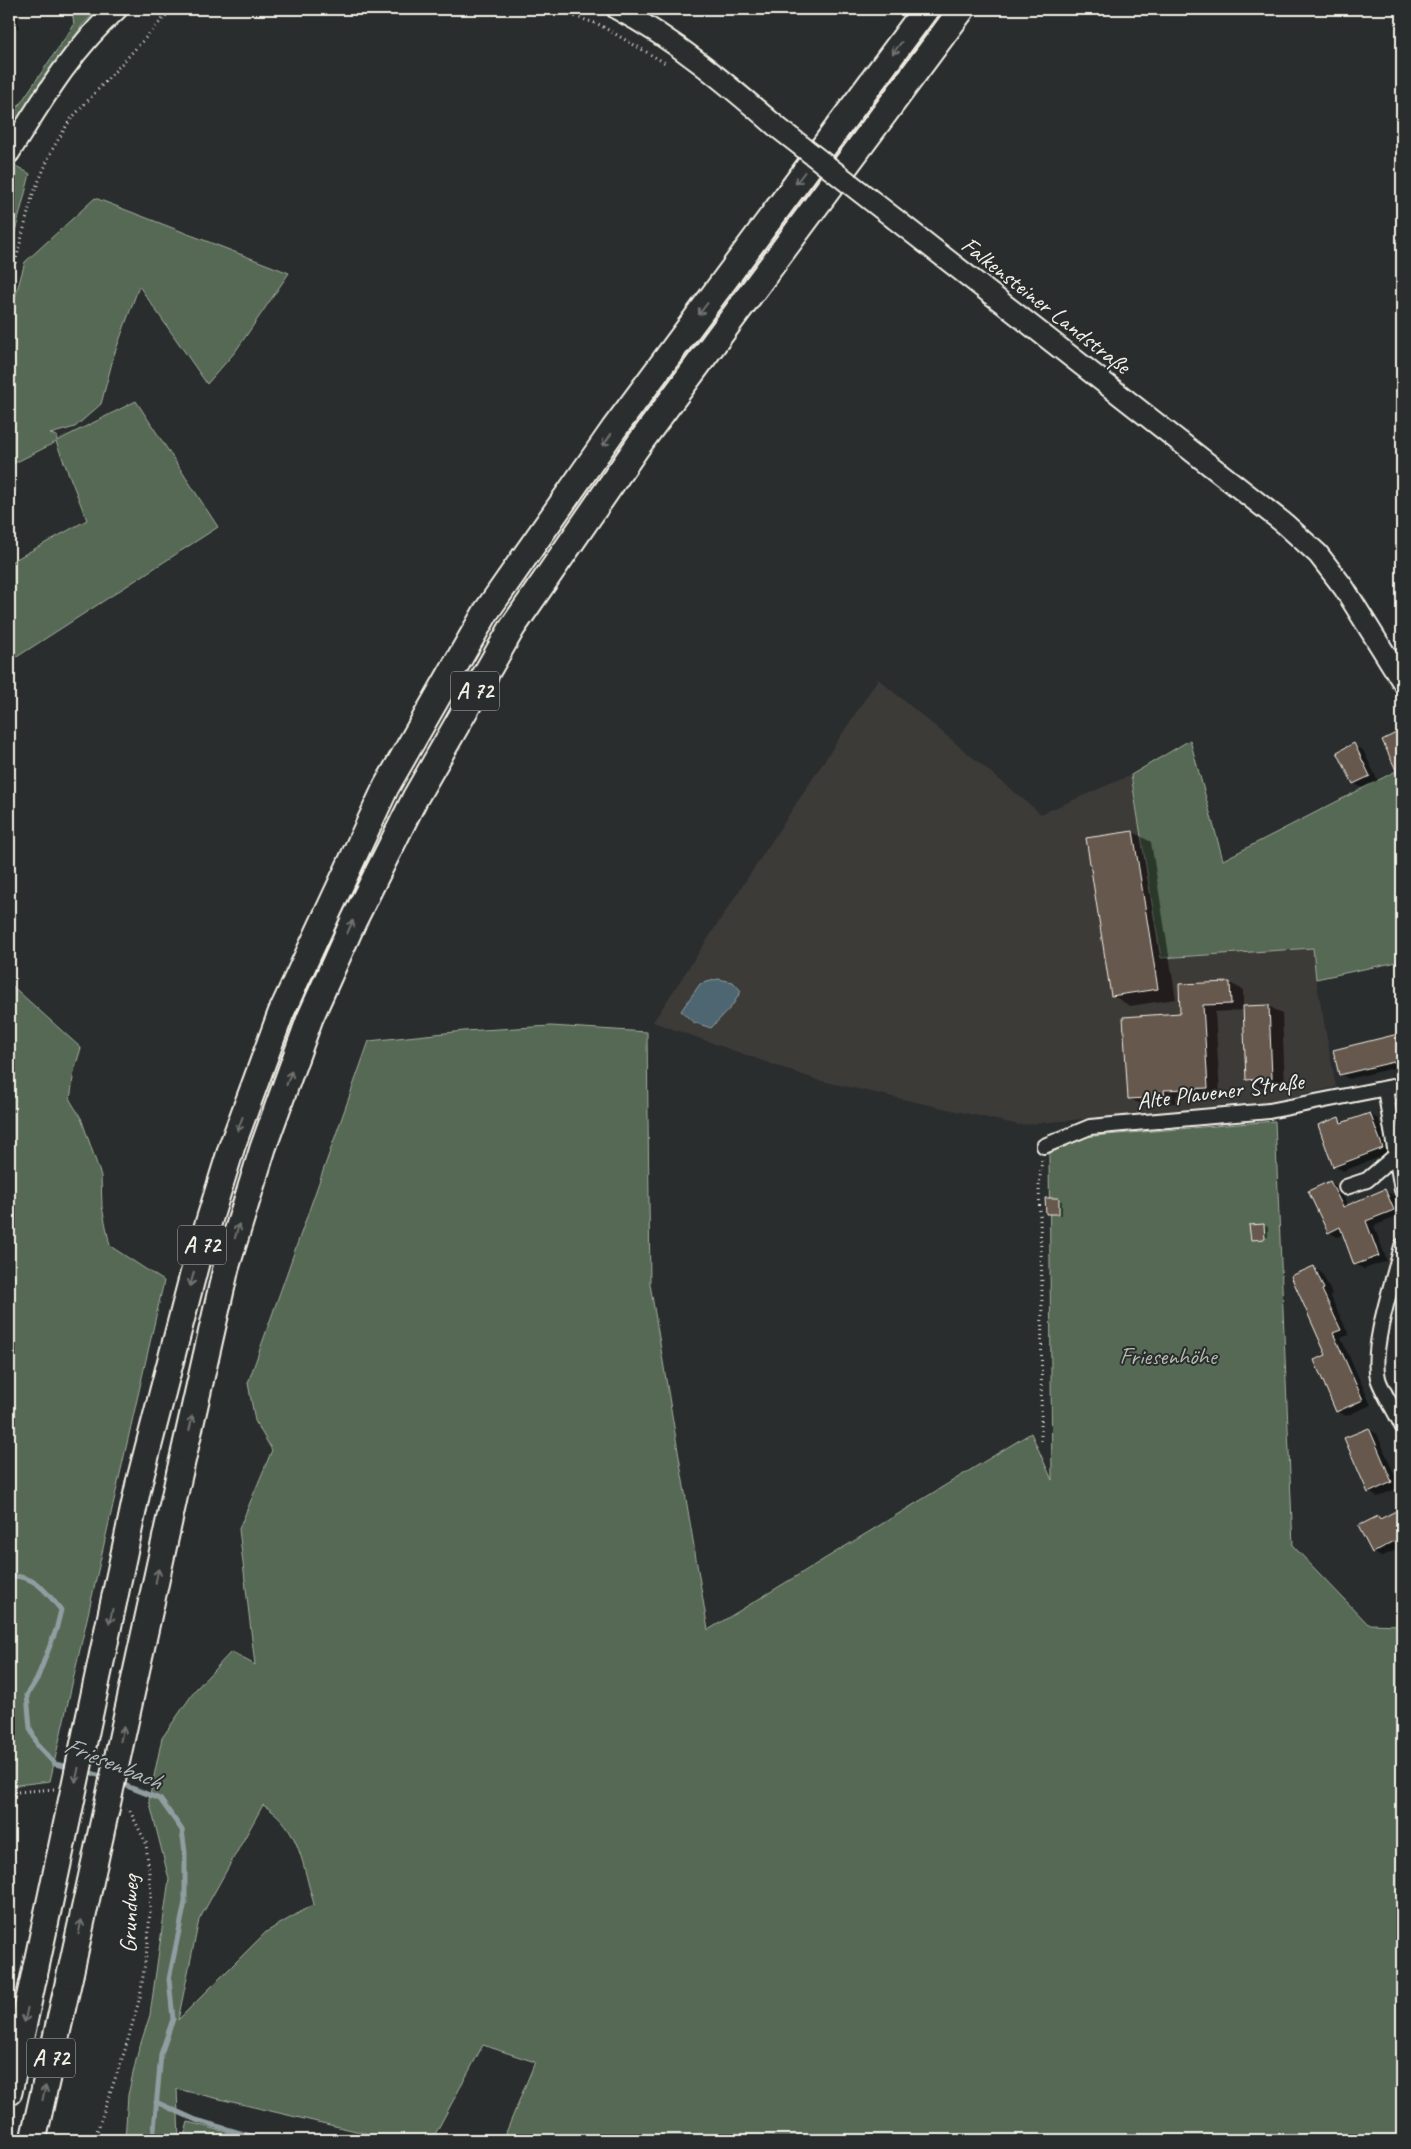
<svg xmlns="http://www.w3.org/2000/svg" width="1411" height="2149" viewBox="0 0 1411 2149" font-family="Caveat,sans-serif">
  <rect width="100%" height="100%" fill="#2a2d2e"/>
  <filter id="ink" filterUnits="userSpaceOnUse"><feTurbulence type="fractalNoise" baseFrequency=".02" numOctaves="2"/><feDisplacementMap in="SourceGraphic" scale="10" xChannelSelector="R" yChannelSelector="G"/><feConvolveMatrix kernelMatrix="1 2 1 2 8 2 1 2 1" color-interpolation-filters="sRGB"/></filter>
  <g filter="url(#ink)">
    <polygon fill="#3c3a37" points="878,679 1041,814 1131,775 1161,958 1314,948 1316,979 1336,1087 1274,1101 1019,1125 817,1080 653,1022"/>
    <g fill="#546954" stroke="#a4ad9e" fill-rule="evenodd">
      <polygon points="72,9 99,9 83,24 9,139 9,120 74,25"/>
      <polygon points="11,163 30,174 9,255 9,167"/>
      <polygon points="95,198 289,273 235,352 207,384 139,286 114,355 101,404 75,427 50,434 57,436 57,441 136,401 218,527 9,662 9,563 87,520 56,442 9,466 9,319 25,262"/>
      <polygon points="1190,740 1223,860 1402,768 1402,961 1316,979 1313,948 1161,958 1131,775"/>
      <polygon points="9,983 81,1048 74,1071 70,1100 81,1118 101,1176 102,1207 110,1246 164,1281 50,1781 9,1786"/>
      <path d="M551,1026L647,1032L650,1284L708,1630L1031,1433L1052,1480L1049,1154L1082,1137L1275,1121L1293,1546L1368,1624L1402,1625V2140H503L535,2062L483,2045L432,2140H394L177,2089L179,2140H125L128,2095L138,2052L150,2015L169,1879L149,1800L162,1738L196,1689L231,1652L255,1665L239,1529L272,1450L255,1421L248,1383L369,1041L464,1031ZM263,1805C301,1827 302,1866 314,1904L266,1932L178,2020L199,1920Z"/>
      <polygon points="188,2122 257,2140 183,2140"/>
    </g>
    <polygon fill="#4e6672" stroke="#909ea1" points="718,979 733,982 741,991 732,1006 711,1028 693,1022 681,1011 700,984"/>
    <g fill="#0007">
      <polygon points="9,9 16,9 19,28 9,29"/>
      <polygon points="9,480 18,496 9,501"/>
      <polygon points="1354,745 1363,750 1378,781 1362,788 1354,783"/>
      <polygon points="1133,832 1151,842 1176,999 1130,1006 1112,995"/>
      <polygon points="1230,983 1243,990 1243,1007 1269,1006 1282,1014 1285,1085 1261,1087 1247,1079 1245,1010 1215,1012 1220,1094 1176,1097 1177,1103 1142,1105 1129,1098 1181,1015 1180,985"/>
      <polygon points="1402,1034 1402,1066 1349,1079 1340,1074 1334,1050"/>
      <polygon points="1369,1114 1378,1119 1391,1153 1343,1171 1334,1166 1339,1119 1346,1123"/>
      <polygon points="1330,1182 1339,1187 1348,1206 1385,1191 1394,1196 1401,1215 1374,1226 1387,1261 1364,1269 1355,1264 1344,1234 1337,1237 1329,1232"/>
      <polygon points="1058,1199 1062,1201 1062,1215 1047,1213"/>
      <polygon points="1264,1225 1268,1227 1268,1237 1252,1239"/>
      <polygon points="1314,1268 1322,1273 1332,1294 1330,1295 1349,1335 1341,1338 1371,1405 1346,1416 1337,1411"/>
      <polygon points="1369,1429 1377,1434 1400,1487 1377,1497 1369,1492"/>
      <polygon points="1402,1510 1402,1543 1398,1545 1400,1548 1381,1557 1373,1552 1378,1517 1382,1520"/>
    </g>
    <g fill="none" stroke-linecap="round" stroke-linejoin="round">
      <g stroke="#909ea1" stroke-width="5">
        <path d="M9,1576C35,1575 46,1591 61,1610L56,1630L37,1679L27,1695L30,1728L38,1746L55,1764L73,1768"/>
        <polyline points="86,1771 106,1778"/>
        <polyline points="119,1783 160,1799 182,1830 185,1852 185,1902 169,1979 173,2019 161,2054 153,2140"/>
        <polyline points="156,2102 196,2120 264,2140"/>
      </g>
    </g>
    <g fill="#66584d" stroke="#f4f1e8">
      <polygon points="1402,730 1402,783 1382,740"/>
      <polygon points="1354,743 1370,776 1353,784 1337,752"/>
      <polygon points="1133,831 1158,989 1111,996 1086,838"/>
      <polygon points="1230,982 1231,1004 1203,1005 1208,1088 1164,1090 1165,1097 1128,1099 1123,1017 1180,1013 1179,984"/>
      <polygon points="1269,1005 1272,1078 1246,1080 1243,1006"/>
      <polygon points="1402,1033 1402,1060 1339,1075 1333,1050"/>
      <polygon points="1370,1113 1383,1148 1333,1167 1318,1125 1339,1117 1341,1123"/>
      <polygon points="1330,1181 1343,1207 1385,1189 1394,1210 1366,1221 1379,1256 1354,1265 1340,1227 1328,1233 1308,1191"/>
      <polygon points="1045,1198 1059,1198 1059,1214 1046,1214"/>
      <polygon points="1264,1224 1265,1239 1251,1240 1249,1225"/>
      <polygon points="1314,1266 1324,1289 1322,1290 1341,1330 1333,1333 1363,1400 1336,1412 1314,1360 1326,1355 1291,1276"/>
      <polygon points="1369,1428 1392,1482 1368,1493 1344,1438"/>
      <polygon points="1402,1508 1402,1537 1372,1553 1358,1526 1378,1516 1380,1519"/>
    </g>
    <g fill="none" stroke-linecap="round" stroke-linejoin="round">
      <g stroke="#f4f1e8" stroke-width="18">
        <g id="street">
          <polyline points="1385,1089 1402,1190"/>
          <polyline points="1044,1146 1090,1127 1269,1111 1402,1085"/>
          <polyline points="1346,1187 1367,1180 1395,1156"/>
          <path d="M1402,1246C1394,1279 1370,1347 1378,1378C1380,1388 1397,1414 1402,1426"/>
        </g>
      </g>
      <g stroke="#f4f1e8" stroke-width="24">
        <g id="secondary">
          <path d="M617,9C676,40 727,84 777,127"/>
          <path d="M9,153C41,102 72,49 117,9"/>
          <polyline points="895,219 1285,524 1318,554 1344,588 1402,681"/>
        </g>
      </g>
      <g stroke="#f4f1e8" stroke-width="29">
        <g id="highway">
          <polyline points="180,1471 226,1268 263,1148 310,1018 354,920 415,798 512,628 639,444 962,9"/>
          <polyline points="139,1483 196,1263 232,1146 281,1013 386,787 486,612 614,429 926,9"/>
          <polyline points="9,2092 36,1967"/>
          <polyline points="33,2140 70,1975"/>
        </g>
      </g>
      <g stroke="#f4f1e8" stroke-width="3" stroke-dasharray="1 4" stroke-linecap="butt">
        <polyline points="551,9 598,24 667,64"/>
        <polyline points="9,287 32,197 52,150 70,120 172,9"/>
        <polyline points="1041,1441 1042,1286 1039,1186 1042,1159"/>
        <polyline points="9,1796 17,1792 54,1789"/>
        <polyline points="94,2140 125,2050 140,1997 148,1942 151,1893 146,1843 130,1811 126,1810"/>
      </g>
      <use href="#street" stroke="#2a2d2e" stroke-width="14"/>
      <use href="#secondary" stroke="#2a2d2e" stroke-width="20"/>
      <use href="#highway" stroke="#2a2d2e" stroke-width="25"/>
      <g stroke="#f4f1e8" stroke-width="24" stroke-linecap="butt">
        <polyline id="secondary-bridge" points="777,127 895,219"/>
      </g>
      <g stroke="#f4f1e8" stroke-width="29" stroke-linecap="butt">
        <g id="highway-bridge">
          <polyline points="36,1967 139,1483"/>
          <polyline points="70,1975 180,1471"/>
        </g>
      </g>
      <use href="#secondary-bridge" stroke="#2a2d2e" stroke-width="20"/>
      <use href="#highway-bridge" stroke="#2a2d2e" stroke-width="25"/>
    </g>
    <defs><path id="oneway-shaft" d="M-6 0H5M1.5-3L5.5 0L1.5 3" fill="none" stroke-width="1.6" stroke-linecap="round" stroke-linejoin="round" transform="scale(1.25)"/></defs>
    <g stroke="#71726f">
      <use href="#oneway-shaft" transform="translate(897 48) rotate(127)"/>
      <use href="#oneway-shaft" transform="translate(800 178) rotate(127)"/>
      <use href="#oneway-shaft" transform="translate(703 309) rotate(127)"/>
      <use href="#oneway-shaft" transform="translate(607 440) rotate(125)"/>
      <use href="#oneway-shaft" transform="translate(350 927) rotate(-66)"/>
      <use href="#oneway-shaft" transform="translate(289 1078) rotate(-70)"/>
      <use href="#oneway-shaft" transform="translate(240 1124) rotate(110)"/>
      <use href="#oneway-shaft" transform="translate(237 1231) rotate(-73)"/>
      <use href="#oneway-shaft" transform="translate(192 1279) rotate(105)"/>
      <use href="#oneway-shaft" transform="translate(191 1423) rotate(-77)"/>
      <use href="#oneway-shaft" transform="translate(157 1576) rotate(-78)"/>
      <use href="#oneway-shaft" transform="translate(111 1616) rotate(102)"/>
      <use href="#oneway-shaft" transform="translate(122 1734) rotate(-78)"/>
      <use href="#oneway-shaft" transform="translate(77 1775) rotate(102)"/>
      <use href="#oneway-shaft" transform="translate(80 1927) rotate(-78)"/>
      <use href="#oneway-shaft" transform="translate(26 2015) rotate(102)"/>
      <use href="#oneway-shaft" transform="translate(44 2093) rotate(-78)"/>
    </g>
  </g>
  <g text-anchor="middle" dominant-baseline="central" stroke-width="4" stroke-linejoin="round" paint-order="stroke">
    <g fill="#2a2d2e" stroke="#b7b6b0" stroke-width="1">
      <rect x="451" y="671.5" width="48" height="39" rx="4"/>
      <rect x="178" y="1225.5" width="48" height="39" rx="4"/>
      <rect x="27" y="2038.5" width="48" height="39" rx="4"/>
    </g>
    <g font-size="22" font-weight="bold" fill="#f4f1e8">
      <text x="475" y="691">A 72</text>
      <text x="202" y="1245">A 72</text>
      <text x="51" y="2058">A 72</text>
    </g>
    <g font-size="24" fill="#f4f1e8" stroke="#2a2d2e">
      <text transform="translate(1046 305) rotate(38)">Falkensteiner Landstraße</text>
      <text transform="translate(1220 1091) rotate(-7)">Alte Plauener Straße</text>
      <text transform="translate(129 1914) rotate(-88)">Grundweg</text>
    </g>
    <g font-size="24" fill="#b4bbad" stroke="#2a2d2e">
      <text x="1168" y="1356">Friesenhöhe</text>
    </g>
    <g font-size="25" font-style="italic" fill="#b2b9b9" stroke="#2a2d2e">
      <text transform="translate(113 1763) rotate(22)">Friesenbach</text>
    </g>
  </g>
  <rect width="1411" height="2149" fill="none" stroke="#2a2d2e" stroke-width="30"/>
  <rect x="15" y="15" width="1381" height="2119" fill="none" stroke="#f4f1e8" stroke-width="2" filter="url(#ink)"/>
</svg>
